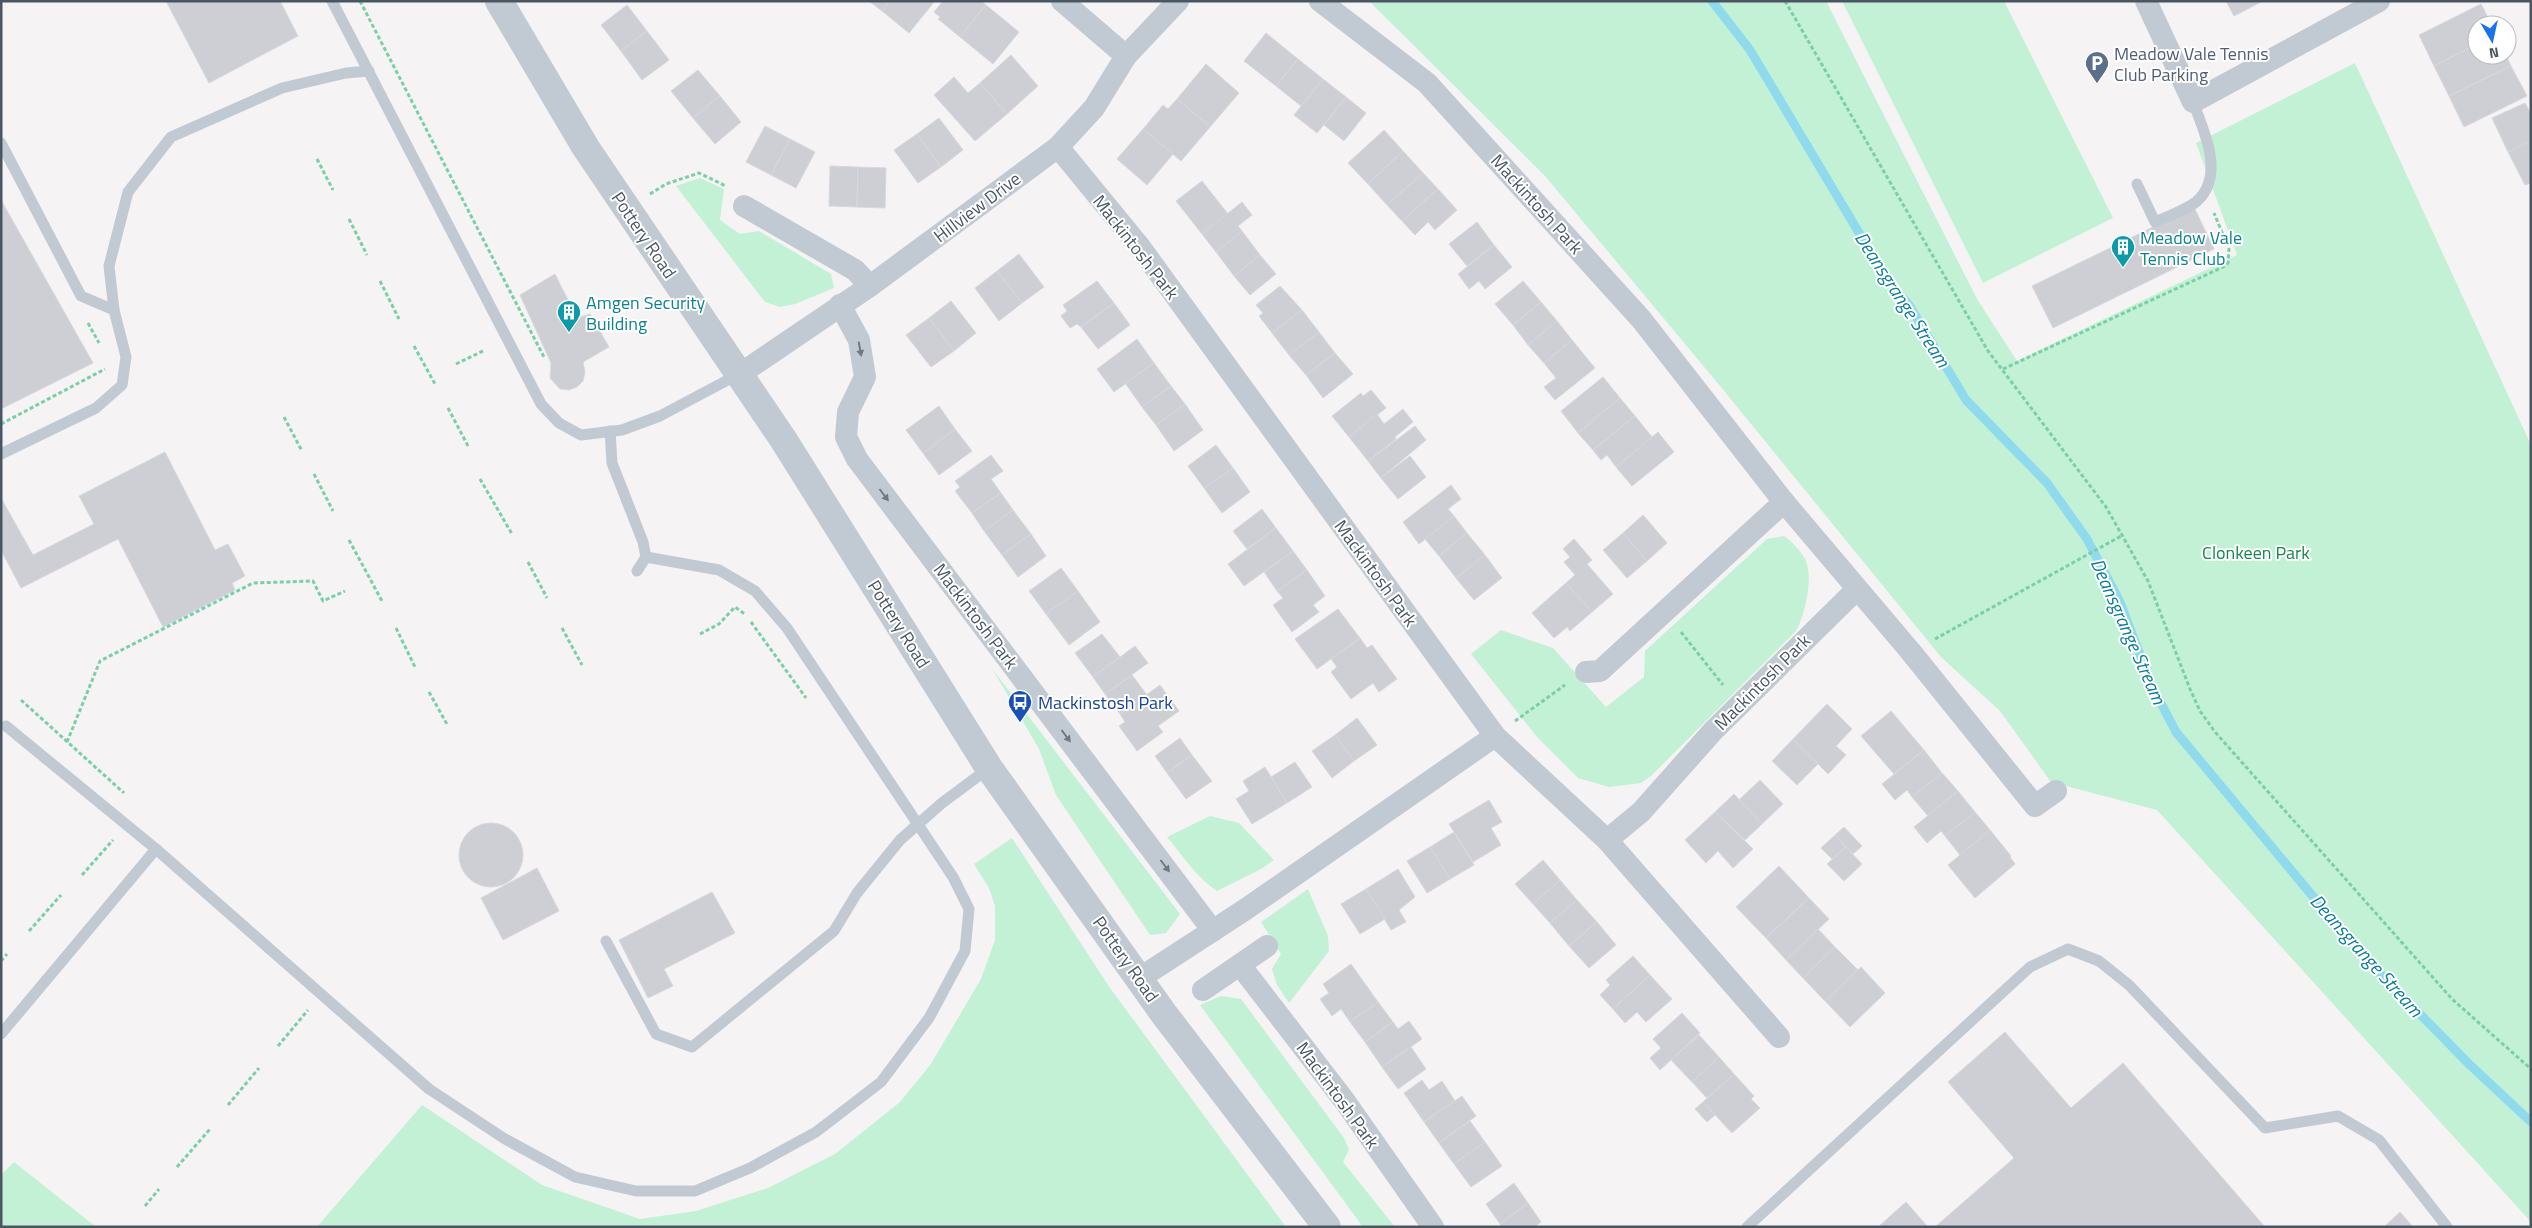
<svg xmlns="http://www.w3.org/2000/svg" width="2532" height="1228" viewBox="0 0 2532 1228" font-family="'Titillium Web',sans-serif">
  <rect width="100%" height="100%" fill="#f5f3f3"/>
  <g fill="#c3f1d5">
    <polygon points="1369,1 1826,1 1977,299 2017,361 2237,255 2196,143 2355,63 2531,445 2531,1222 2157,810 2051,782 2000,711 1941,657 1716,381 1545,176"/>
    <polygon points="1842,1 2004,1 2113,218 1983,283"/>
    <polygon points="700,178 724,189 720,220 740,234 759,231 831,274 834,288 795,304 780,307 765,302 676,186"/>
    <path d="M1784,536C1792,542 1800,550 1805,559C1814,578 1805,614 1796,631L1651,776L1641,783L1609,787L1578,778L1538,738L1471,654L1501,630L1553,648L1606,707L1644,677L1645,651L1767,539Z"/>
    <polygon points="993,670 1180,914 1166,933 1150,935 1056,795 1039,749"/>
    <path d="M1210,816L1239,823L1274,860L1261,869L1217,891C1196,877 1183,856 1167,837Z"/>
    <polygon points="1012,838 1110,988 1286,1227 317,1227 422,1105 542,1185 640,1219 696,1211 768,1188 835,1154 900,1102 931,1064 981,979 995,940 995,906 989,888 974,864"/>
    <polygon points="1308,889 1328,936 1329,951 1289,1003 1277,985 1272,969 1281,954 1261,922"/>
    <polygon points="1221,996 1241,999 1344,1138 1349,1150 1343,1162 1395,1227 1363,1227 1200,1005"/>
    <polygon points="14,1162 96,1227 1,1227 1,1175"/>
  </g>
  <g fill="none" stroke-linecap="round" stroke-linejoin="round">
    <polyline stroke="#90daee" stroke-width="9" points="1712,1 1750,50 1889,283 1909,305 1966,400 2047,483 2087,539 2120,602 2152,686 2176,732 2360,953 2469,1064 2531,1122"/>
  </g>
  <g fill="#cdcfd5" stroke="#d7d9de">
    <polygon points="166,1 280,1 298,36 209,83"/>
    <polygon points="869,1 890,1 882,11"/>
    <polygon points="890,1 933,1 934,2 909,33 882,11"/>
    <polygon points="943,1 981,1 986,5 960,37 938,19 940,17 934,12"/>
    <polygon points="2226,1 2263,1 2234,16"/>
    <polygon points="2481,4 2492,25 2477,25 2477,44 2434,66 2419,35"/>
    <polygon points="627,5 647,31 621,51 601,25"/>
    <polygon points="986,5 1019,32 993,64 960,37"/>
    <polygon points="647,31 669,60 642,80 621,51"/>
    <polygon points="1266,33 1298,59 1276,86 1244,61"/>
    <polygon points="2477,44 2477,55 2506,55 2511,66 2449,96 2434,66"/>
    <polygon points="1011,55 1038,86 1007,114 980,83"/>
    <polygon points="1298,59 1323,79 1301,106 1276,86"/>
    <polygon points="1206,64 1239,93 1210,127 1177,99"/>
    <polygon points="2511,66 2527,96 2464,127 2449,96"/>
    <polygon points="698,70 720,96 693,118 671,91"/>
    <polygon points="954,77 968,93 980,83 1007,114 975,141 934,95"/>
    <polygon points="1323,79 1346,97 1317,133 1294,115"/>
    <polygon points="720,96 741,122 715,144 693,118"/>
    <polygon points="1346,97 1366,113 1344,141 1324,125"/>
    <polygon points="1177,99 1210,127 1181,161 1143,129 1163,105 1168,109"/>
    <polygon points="2525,103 2531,114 2531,141 2508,152 2492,118"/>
    <polygon points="939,118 963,150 941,167 917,134"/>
    <polygon points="765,126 790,139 771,175 746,162"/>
    <polygon points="1143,129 1173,154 1147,185 1117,159"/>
    <polygon points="1384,130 1403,151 1368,184 1348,163"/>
    <polygon points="917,134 941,167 918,183 894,150"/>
    <polygon points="790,139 815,152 796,188 771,175"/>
    <polygon points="2531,141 2531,183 2525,185 2508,152"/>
    <polygon points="1403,151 1423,173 1387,205 1368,184"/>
    <polygon points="830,166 858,167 857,207 829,206"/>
    <polygon points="858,167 886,168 885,208 857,207"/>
    <polygon points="1423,173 1438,189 1402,221 1387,205"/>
    <polygon points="1202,181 1228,214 1202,234 1176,201"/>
    <polygon points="1438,189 1457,210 1435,230 1428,222 1415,235 1402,221"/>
    <polygon points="1,200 93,363 1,409"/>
    <polygon points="1242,202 1252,215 1238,226 1242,231 1216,252 1202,234"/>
    <polygon points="2194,207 2214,249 2053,328 2032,286"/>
    <polygon points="1477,222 1494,245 1467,266 1449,244"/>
    <polygon points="1242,231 1260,255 1234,276 1216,252"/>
    <polygon points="1494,245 1512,267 1485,289 1479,281 1469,289 1458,274"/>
    <polygon points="1019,254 1044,287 1022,303 997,271"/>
    <polygon points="1260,255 1276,274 1250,295 1234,276"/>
    <polygon points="997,271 1022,303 999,321 975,288"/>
    <polygon points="555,274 577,318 590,314 609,347 583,362 585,372 583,381 577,387 569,390 560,389 550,378 551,363 520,295"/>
    <polygon points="1097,281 1114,303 1081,327 1077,324 1070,328 1061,316 1067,311 1063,305"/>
    <polygon points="1523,281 1541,302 1513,325 1495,304"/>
    <polygon points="1280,286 1302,310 1272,333 1259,316 1263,313 1256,305"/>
    <polygon points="951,301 976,333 954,351 929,318"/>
    <polygon points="1541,302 1557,321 1528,345 1513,325"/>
    <polygon points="1114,303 1130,325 1098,349 1081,327"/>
    <polygon points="1302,310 1319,332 1289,355 1272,333"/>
    <polygon points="929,318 954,351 931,367 906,335"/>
    <polygon points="1557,321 1572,340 1544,363 1528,345"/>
    <polygon points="1319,332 1335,353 1306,375 1289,355"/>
    <polygon points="1137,339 1154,363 1114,392 1097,369"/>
    <polygon points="1572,340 1595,368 1555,400 1544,387 1556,378 1544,363"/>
    <polygon points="1335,353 1353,374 1323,398 1306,375"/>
    <polygon points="1154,363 1171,386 1142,407 1125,383"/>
    <polygon points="1603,377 1620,398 1578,433 1561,411"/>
    <polygon points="1171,386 1185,404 1156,425 1142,407"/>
    <polygon points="1371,390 1386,408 1349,437 1332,416 1361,393 1363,396"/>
    <polygon points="1620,398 1635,416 1593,450 1578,433"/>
    <polygon points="1185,404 1203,430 1174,451 1156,425"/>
    <polygon points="939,406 955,429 923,453 906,430"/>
    <polygon points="1403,409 1413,422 1395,437 1396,439 1368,461 1349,437 1377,414 1384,424"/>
    <polygon points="1635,416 1652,437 1616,467 1607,455 1601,460 1593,450"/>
    <polygon points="1415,426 1426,440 1381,478 1368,461"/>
    <polygon points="955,429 972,451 939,475 923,453"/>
    <polygon points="1658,432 1674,452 1632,486 1616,467"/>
    <polygon points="1216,445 1233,468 1204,488 1188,466"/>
    <polygon points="165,452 215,550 228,544 245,576 232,583 235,590 163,627 118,539 21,588 1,550 1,498 33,555 94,524 79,496"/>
    <polygon points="991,455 1003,471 991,479 1001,493 972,513 955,491 960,487 955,481"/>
    <polygon points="1410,456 1426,477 1398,499 1381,478"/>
    <polygon points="1233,468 1250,492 1222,513 1204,488"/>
    <polygon points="1451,485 1461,499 1448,509 1454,516 1419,544 1403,522"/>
    <polygon points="1001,493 1013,510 984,531 972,513"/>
    <polygon points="1262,509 1276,528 1247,549 1233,531"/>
    <polygon points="1013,510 1031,534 1002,555 984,531"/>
    <polygon points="1643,515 1667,543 1647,561 1623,533"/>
    <polygon points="1454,516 1467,533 1439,556 1425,539"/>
    <polygon points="1276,528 1293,551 1244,586 1228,564"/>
    <polygon points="1467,533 1485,555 1456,578 1439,556"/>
    <polygon points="1623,533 1647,561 1627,578 1603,550"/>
    <polygon points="1031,534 1046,556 1018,577 1002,555"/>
    <polygon points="1574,539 1592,560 1587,564 1613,594 1592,612 1566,583 1575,575 1564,562 1570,557 1563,549"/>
    <polygon points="1293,551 1307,570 1277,591 1264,572"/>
    <polygon points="1485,555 1502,578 1474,600 1456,578"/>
    <polygon points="1061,568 1078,591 1046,614 1029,591"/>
    <polygon points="1307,570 1325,596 1313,605 1319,612 1292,632 1273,605 1283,598 1277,591"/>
    <polygon points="1566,583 1592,612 1570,631 1567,627 1554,638 1532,613"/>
    <polygon points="1078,591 1100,622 1069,645 1046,614"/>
    <polygon points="1338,609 1360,638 1317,669 1295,639"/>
    <polygon points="1102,634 1120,657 1093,677 1075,653"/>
    <polygon points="1360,638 1367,648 1372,645 1397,679 1379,692 1373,683 1351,699 1331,672 1337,667 1331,659"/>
    <polygon points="1135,646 1148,663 1105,694 1093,677"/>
    <polygon points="1132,675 1147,695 1120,714 1105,694"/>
    <polygon points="1160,685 1179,711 1158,726 1163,732 1137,751 1119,726 1125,722 1120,714"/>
    <polygon points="1827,704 1852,729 1836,746 1846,755 1828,774 1793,739"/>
    <polygon points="1891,711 1924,750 1894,774 1861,736"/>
    <polygon points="1357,718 1377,745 1354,761 1335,735"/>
    <polygon points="1335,735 1354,761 1332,778 1312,751"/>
    <polygon points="1180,738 1192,755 1167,773 1155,756"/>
    <polygon points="1793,739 1818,764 1797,785 1772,761"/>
    <polygon points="1924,750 1942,773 1912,797 1907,790 1895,800 1882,784"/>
    <polygon points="1192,755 1212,781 1186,799 1167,773"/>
    <polygon points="1295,762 1312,787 1287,803 1271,777"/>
    <polygon points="1265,767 1287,803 1252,824 1236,799 1249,791 1243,781"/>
    <polygon points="1942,773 1958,791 1928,816 1912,797"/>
    <polygon points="1760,780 1783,804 1762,824 1739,800"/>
    <polygon points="1958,791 1975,812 1945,836 1941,831 1927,843 1914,827"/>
    <polygon points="1734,794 1762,824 1745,840 1715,812"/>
    <polygon points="1489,800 1502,822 1491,828 1501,845 1473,862 1449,824"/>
    <polygon points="1715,812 1753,849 1733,868 1718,851 1706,863 1685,840"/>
    <polygon points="1975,812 1990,830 1960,855 1945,836"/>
    <circle cx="491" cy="855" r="32"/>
    <polygon points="1844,827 1862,846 1853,854 1835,835"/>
    <polygon points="1990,830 2011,856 2010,857 2015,864 1975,898 1948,865"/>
    <polygon points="1454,832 1474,865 1450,879 1430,847"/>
    <polygon points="1835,835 1846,847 1832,859 1821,848"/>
    <polygon points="1430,847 1450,879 1427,893 1407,861"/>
    <polygon points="1846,847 1862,864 1844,881 1827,864"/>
    <polygon points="1543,860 1560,880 1533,904 1515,884"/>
    <polygon points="1779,866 1809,898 1766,938 1736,907"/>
    <polygon points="537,868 559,911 503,940 481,898"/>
    <polygon points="1398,869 1415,897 1399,910 1406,922 1391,930 1366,889"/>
    <polygon points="1560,880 1577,900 1550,923 1533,904"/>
    <polygon points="1366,889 1385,919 1360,934 1341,904"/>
    <polygon points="712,892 735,933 664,969 673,986 648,998 619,940"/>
    <polygon points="1809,898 1829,919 1786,960 1766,938"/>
    <polygon points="1577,900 1597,922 1569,946 1550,923"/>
    <polygon points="1597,922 1616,945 1589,968 1569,946"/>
    <polygon points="1818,929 1835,947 1803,978 1786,960"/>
    <polygon points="1835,947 1858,970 1825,1001 1803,978"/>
    <polygon points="1633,956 1650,975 1613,1009 1600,995 1610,985 1606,980"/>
    <polygon points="1351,964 1378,1002 1350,1022 1341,1009 1332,1016 1320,999 1329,993 1323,984"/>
    <polygon points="1861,967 1885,993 1850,1027 1825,1001"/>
    <polygon points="1650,975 1672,999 1646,1022 1637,1012 1625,1023 1613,1009"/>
    <polygon points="1378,1002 1393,1022 1365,1042 1350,1022"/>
    <polygon points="1682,1013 1700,1033 1660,1070 1650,1058 1661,1048 1653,1039"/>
    <polygon points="1409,1021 1422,1039 1382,1067 1365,1042 1393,1022 1398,1029"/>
    <polygon points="2005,1032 2071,1108 2123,1063 2265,1227 1935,1227 2014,1158 1948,1082"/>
    <polygon points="1699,1035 1719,1057 1692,1082 1671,1060"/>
    <polygon points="1411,1047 1426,1069 1398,1089 1382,1067"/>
    <polygon points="1719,1057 1734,1074 1707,1098 1692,1082"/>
    <polygon points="1734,1074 1754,1096 1751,1099 1760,1108 1732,1133 1703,1102"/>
    <polygon points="1422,1080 1429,1090 1442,1081 1455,1101 1424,1122 1404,1093"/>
    <polygon points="1462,1096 1476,1116 1439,1143 1424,1122"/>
    <polygon points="1703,1102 1715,1115 1707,1122 1695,1109"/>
    <polygon points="1470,1121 1485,1142 1454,1164 1439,1143"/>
    <polygon points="1485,1142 1502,1166 1471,1187 1454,1164"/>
    <polygon points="1514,1183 1528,1203 1500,1224 1486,1204"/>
    <polygon points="1906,1202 1928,1227 1878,1227"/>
    <polygon points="1528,1203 1541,1222 1534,1227 1502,1227 1500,1224"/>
    <polygon points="2400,1212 2413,1227 2384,1227"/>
  </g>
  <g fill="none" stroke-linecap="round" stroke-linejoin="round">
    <g stroke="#7ad0a6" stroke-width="3" stroke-dasharray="4 2.5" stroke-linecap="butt">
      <polyline points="360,1 545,359"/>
      <polyline points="1785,1 1988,351 2106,507 2148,581 2190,689 2200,711 2215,732 2452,999 2531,1069"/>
      <polyline points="317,159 333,190"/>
      <polyline points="650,194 666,184 699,173 726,186"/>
      <polyline points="349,219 367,255"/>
      <polyline points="380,281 399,319"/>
      <polyline points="88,323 99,343"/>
      <polyline points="414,346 435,384"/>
      <polyline points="456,364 485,350"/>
      <polyline points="2003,369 2223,267 2228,263 2229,249 2214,213"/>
      <polyline points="448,408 468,446"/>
      <polyline points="284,417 302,451"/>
      <polyline points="1,424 105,369"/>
      <polyline points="314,474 333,511"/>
      <polyline points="480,479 512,534"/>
      <polyline points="349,540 382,601"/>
      <polyline points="528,562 547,598"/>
      <polyline points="751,622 806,698"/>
      <polyline points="396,628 415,667"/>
      <polyline points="562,628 582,665"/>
      <polyline points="1681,632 1723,685"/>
      <polyline points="700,634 719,624 735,607 746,615"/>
      <polyline points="1935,639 2123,535"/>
      <polyline points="429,692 448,726"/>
      <polyline points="21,700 124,793"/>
      <polyline points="1515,721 1565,685"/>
      <polyline points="67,742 100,661 253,583 313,581 323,601 345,591"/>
      <polyline points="82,875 113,840"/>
      <polyline points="29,931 61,895"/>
      <polyline points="1,961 7,954"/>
      <polyline points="278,1046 308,1010"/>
      <polyline points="228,1105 259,1068"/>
      <polyline points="177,1167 210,1129"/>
      <polyline points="145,1206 159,1189"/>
    </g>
    <g stroke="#c1cad2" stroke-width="11">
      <polyline points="332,1 541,404 559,423 581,435 622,430 660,416 739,374"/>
      <polyline points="1,143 81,296 114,310"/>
      <path d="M2137,184L2155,222C2168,216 2184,211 2196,202C2226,176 2204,131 2193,102"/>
      <polyline points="610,431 612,463 643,542 646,557 637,571"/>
      <polyline points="1,454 96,408 122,385 126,357 114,310 109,266 128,192 171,137 282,88 346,73 369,71"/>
      <polyline points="6,726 156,849 429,1089 505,1139 575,1177 636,1191 695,1191 750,1168 816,1132 881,1082 929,1018 965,951 969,909 953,877 787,628 755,591 719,570 646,557"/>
      <polyline points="606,941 656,1034 692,1047 834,931 857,893 900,840 942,803 989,768"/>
      <polyline points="1,1034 156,849"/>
      <polyline points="1747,1227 2030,967 2068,949 2099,961 2129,985 2265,1128 2338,1116 2379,1140 2447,1227"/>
    </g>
    <g stroke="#c1cad2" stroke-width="22">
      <polyline points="1062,1 1126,56"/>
      <polyline points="1320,1 1427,83 1641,319 1784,502 1911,652 2035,806 2056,791"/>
      <polyline points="2146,1 2193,102 2379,1"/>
      <polyline points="1058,147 1140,247 1495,736 1607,840 1779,1037"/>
      <polyline points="744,206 855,270 870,286"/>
      <polyline points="840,305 859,340 865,377 848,412 846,437 857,459 1213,931"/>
      <polyline points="740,374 870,286 1058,147 1094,108 1126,56 1178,1"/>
      <polyline points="1586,672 1600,671 1784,502"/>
      <polyline points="1607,840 1641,812 1713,731 1856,590"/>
      <polyline points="1240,965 1344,1100 1433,1227"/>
      <polyline points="1140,978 1246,909 1495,736"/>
      <polyline points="1203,990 1267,946"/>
    </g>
    <polyline stroke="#c1cad2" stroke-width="28" points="499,1 586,148 783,439 989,768 1164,1014 1327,1227"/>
  </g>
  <defs><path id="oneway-solid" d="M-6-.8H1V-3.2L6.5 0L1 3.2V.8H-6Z" transform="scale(1.25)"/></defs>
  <g fill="#6e7983">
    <use href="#oneway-solid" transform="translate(860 349) rotate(80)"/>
    <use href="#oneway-solid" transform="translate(884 495) rotate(53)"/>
    <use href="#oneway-solid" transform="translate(1066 736) rotate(53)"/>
    <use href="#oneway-solid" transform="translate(1165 866) rotate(53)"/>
  </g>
  <defs>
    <g id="parking-pin" transform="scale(1.25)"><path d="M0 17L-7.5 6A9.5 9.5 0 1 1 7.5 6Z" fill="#5c6f8a" stroke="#fff"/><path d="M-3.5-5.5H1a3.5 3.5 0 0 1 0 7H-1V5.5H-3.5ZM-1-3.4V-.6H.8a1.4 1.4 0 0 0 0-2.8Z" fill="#fff"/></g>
    <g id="building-pin" transform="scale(1.25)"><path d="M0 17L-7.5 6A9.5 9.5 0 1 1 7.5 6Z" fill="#0f9aa8" stroke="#fff"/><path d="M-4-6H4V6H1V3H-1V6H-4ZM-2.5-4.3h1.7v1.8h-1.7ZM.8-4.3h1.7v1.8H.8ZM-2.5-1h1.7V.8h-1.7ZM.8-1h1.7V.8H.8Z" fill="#fff"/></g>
    <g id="bus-pin" transform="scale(1.25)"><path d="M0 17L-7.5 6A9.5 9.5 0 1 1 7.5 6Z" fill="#1a4fb4" stroke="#fff"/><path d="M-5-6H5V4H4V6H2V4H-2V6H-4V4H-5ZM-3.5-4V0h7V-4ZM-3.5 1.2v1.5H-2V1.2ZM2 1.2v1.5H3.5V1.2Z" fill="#fff"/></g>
  </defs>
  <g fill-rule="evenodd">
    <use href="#parking-pin" x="2097" y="63"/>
    <use href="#building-pin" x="2123" y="247"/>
    <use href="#building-pin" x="569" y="312"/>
    <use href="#bus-pin" x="1020" y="702"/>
  </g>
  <g text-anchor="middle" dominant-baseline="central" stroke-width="4" stroke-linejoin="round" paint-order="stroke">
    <g font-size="18" fill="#4e5e75" stroke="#fff" text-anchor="start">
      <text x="2114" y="53">Meadow Vale Tennis<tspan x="2114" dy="21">Club Parking</tspan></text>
    </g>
    <g font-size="18" fill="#4a5661" stroke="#fff">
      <text transform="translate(1537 204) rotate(48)">Mackintosh Park</text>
      <text transform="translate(977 207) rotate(-37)">Hillview Drive</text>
      <text transform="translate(644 235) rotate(56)">Pottery Road</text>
      <text transform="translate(1136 247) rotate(52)">Mackintosh Park</text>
      <text transform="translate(1376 573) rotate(54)">Mackintosh Park</text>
      <text transform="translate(976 616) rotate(53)">Mackintosh Park</text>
      <text transform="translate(899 624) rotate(58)">Pottery Road</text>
      <text transform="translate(1762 682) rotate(-45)">Mackintosh Park</text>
      <text transform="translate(1126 959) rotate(55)">Pottery Road</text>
      <text transform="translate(1338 1095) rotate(54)">Mackintosh Park</text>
    </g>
    <g font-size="18" fill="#0d838f" stroke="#fff" text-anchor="start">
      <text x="2140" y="237">Meadow Vale<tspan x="2140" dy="21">Tennis Club</tspan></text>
      <text x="586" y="302">Amgen Security<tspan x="586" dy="21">Building</tspan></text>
    </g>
    <g font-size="18" fill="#17864f" stroke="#fff">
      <text x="2256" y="552">Clonkeen Park</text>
    </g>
    <g font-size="18" fill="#164399" stroke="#fff" text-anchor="start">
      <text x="1038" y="702">Mackinstosh Park</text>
    </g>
    <g font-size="19" font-style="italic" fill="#0c7c9b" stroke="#fff">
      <text transform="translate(1903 299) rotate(57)">Deansgrange Stream</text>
      <text transform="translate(2129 631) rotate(66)">Deansgrange Stream</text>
      <text transform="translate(2367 955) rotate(48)">Deansgrange Stream</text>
    </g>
  </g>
  <rect width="2532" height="1228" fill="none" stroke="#4a5661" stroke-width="5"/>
  <g transform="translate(2492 40) rotate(171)"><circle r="24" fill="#ffffff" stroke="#b7bbc0"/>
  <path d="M0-4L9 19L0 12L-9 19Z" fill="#1a73e8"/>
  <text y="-8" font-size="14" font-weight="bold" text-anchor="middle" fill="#4a5661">N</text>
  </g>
</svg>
